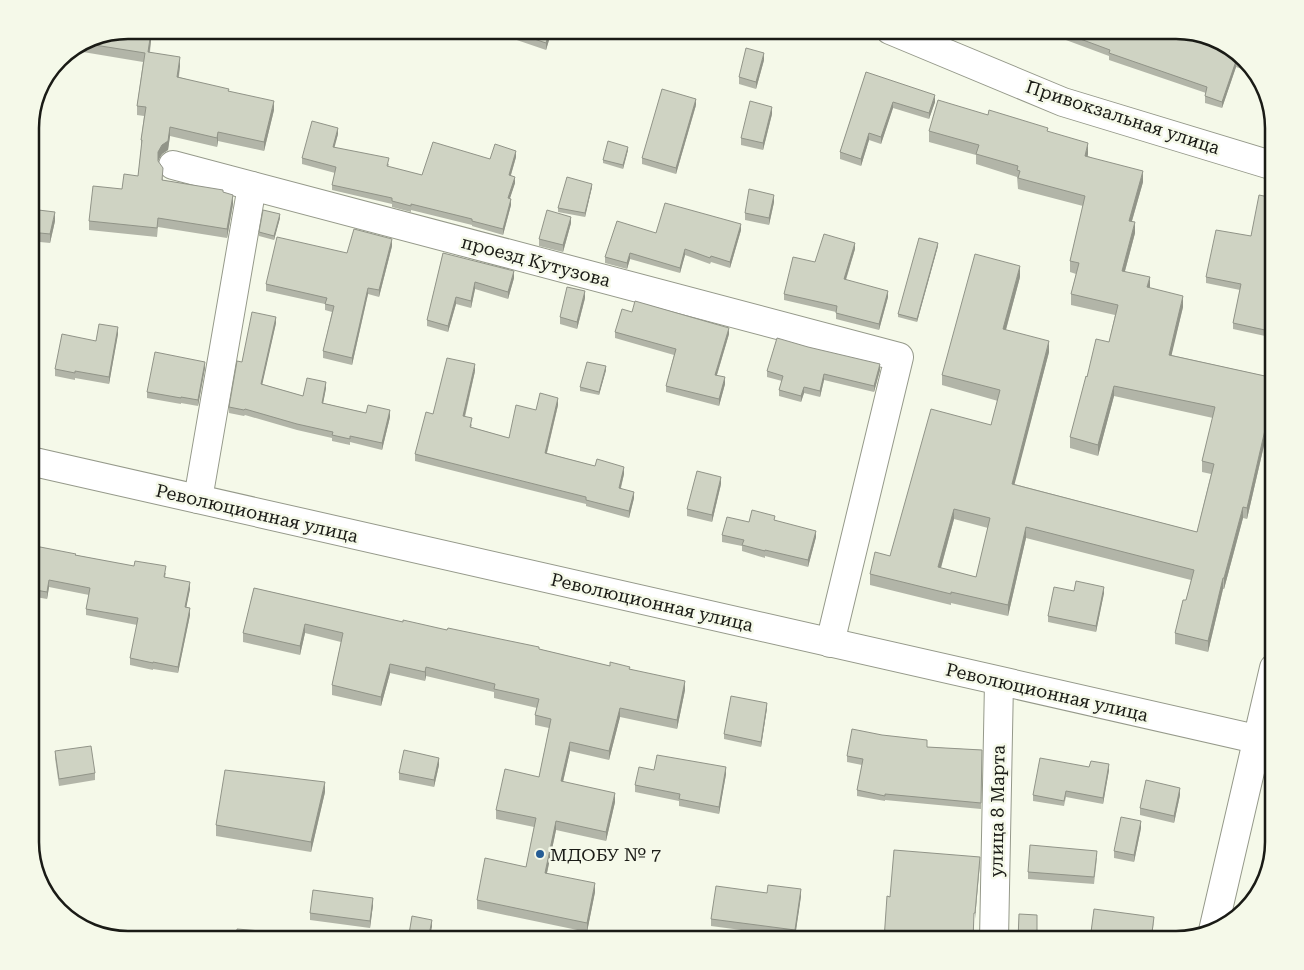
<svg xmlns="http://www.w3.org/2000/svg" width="1304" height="970" viewBox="0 0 1304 970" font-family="'Roboto Serif',serif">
  <rect width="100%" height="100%" fill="#f5f9e9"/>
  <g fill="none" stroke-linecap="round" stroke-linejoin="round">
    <g stroke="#95998a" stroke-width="30">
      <g id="street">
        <polyline points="890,30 1063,102 1274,166"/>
        <polyline points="173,165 899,357 830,643"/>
        <polyline points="198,499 252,186"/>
        <polyline points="1213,931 1274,668"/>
        <polyline points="994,940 999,682"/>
      </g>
    </g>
    <g stroke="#95998a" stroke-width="30">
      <polyline id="secondary" points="30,461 1274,743"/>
    </g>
    <use href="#street" stroke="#fff" stroke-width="28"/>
    <use href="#secondary" stroke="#fff" stroke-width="28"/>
  </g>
  <g fill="#b2b5a8" fill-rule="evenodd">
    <polygon points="257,30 304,30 303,39 257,32"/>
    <polygon points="502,30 552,30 546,50 502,35"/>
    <polygon points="1039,30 1161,30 1231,53 1236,50 1254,73 1236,67 1222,108 1205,103 1205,96 1206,93 1109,60 1109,56"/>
    <polygon points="91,37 151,41 150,52 180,66 179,77 229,91 274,110 264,151 218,141 217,147 170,136 168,150 162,154 158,160 163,180 223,192 233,204 227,238 158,227 157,237 89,230 89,221 138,176 141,149 141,140 144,116 137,115 137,106 143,62 71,50"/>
    <polygon points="764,60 756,89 739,84 739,77"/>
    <polygon points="866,72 935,102 929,119 893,108 881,144 869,140 861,166 840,159 840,152"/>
    <polygon points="696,105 676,174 642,164 642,158"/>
    <polygon points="40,107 39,142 30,142 30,121"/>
    <polygon points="772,114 763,150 741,145 741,138"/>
    <path d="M988,115L1048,132L1088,154V156L1143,182L1132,221L1135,233L1125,271L1150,288L1183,307L1171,355L1274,378V402L1247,519L1243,518L1224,589H1223L1208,652L1175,644V633L1186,600L1191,580L1026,538L1008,616L951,603V605L870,585V574L890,556L991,425L998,401L942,385V375L1020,277L1006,330L1049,352L1014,484L1197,532L1211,474L1202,472V461L1213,418L1114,396L1098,456L1070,448V437L1087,377L1109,342L1115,315L1071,305V294L1076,274L1070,272V261L1083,206L1018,189L1017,177L976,164V155L929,142V131ZM954,519L988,528L976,577L941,568Z"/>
    <polygon points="338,134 334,147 389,164 388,167 422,175 490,159 516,157 511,175 515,183 510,198 511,205 503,235 472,226 472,225 411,210 411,212 392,207 392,204 332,190 332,185 335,173 302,164 302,158"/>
    <polygon points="628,150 623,169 603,163 603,160"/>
    <polygon points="592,187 585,217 558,212 558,208"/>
    <polygon points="1274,198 1274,338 1233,329 1233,323 1240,290 1206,283 1206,277 1251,236"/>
    <polygon points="774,202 769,225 745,220 745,213"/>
    <polygon points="30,209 55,221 50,243 30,241"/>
    <polygon points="280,218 274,240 259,236 259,232"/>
    <polygon points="571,223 563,252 539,246 539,239"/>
    <polygon points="741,230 730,268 711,262 710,264 685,255 680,273 630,259 627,269 605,263 605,257 656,233"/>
    <polygon points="392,246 379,297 368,294 352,365 323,358 323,351 332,312 325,310 325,304 266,291 266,284 347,253"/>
    <polygon points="938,246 917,322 898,317 898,314"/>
    <polygon points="855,249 846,280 888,297 879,330 836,319 836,312 784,300 784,294 815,262"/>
    <polygon points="443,253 514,278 508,299 475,289 471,308 456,304 448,332 427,326 427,320"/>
    <polygon points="585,298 577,329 560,324 560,317"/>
    <polygon points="632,312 729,334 717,375 725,384 719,406 666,392 666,386 674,355 615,338 615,332"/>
    <polygon points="276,323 262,384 303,396 326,388 323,403 366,413 390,417 382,450 350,442 350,445 332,441 332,438 297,430 245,415 244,416 229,413 229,407 242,362"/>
    <polygon points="118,334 109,384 75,378 75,380 55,376 55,369 96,341"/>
    <polygon points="205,368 198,406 181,403 181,404 147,398 147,392"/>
    <polygon points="606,370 599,395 580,391 580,387"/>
    <polygon points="880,370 874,392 824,380 820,397 804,393 801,402 779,396 779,390 782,381 767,377 767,371"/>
    <polygon points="475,371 465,417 472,425 471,427 509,438 536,410 558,405 547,453 624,474 621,488 634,498 629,518 586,506 586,504 415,461 415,454 433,414"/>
    <polygon points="721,484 712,522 687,516 687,509"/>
    <polygon points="775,520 816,537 808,567 765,556 765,558 742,551 742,546 722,542 722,535 749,522"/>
    <polygon points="30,545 76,555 166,573 165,577 190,589 186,607 190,615 178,673 153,669 153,670 130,665 130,658 137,625 86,615 86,609 89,595 49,587 47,599 30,596"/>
    <polygon points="254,588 403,622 447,630 539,649 610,666 630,669 685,690 677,729 620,717 609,760 570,751 563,782 615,802 606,841 556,830 547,873 595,892 587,932 477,909 477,900 526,867 534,827 496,819 496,810 539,777 549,728 535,725 535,715 537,708 494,698 494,692 426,676 425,681 390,673 381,706 332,695 332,685 341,642 305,633 300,655 243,642 243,633"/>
    <polygon points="1074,591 1104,593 1096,632 1048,622 1048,616"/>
    <polygon points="767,708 761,747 724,739 724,734"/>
    <polygon points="927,747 982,750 981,809 885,800 885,801 857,796 857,790 862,765 847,762 847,756"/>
    <polygon points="55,751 95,773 95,780 59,786 55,758"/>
    <polygon points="439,765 434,787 399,780 399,773"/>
    <polygon points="654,770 726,774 719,814 679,806 679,801 635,792 635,785"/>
    <polygon points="1109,770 1103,804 1066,797 1064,806 1033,801 1033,795"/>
    <polygon points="325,792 311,852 216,836 216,825"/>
    <polygon points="1180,795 1174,823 1140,815 1140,808"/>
    <polygon points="30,810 34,810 35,848 30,848"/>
    <polygon points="1141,828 1134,862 1114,858 1114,851"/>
    <polygon points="1097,858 1094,884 1028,879 1028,872"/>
    <polygon points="767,893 801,896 795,937 711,926 711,919"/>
    <polygon points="373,905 370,928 310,920 310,913"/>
  </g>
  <g fill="#919488">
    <polygon points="550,30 552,30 546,50 546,43"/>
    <polygon points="151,32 151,41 148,61 148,52"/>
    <polygon points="764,53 764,60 756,89 756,82"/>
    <polygon points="180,57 180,66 177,86 177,77"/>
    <polygon points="1236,61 1236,67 1222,108 1222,102"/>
    <polygon points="935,95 935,102 929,119 929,113"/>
    <polygon points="696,99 696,105 676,174 676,168"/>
    <polygon points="274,101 274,110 264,151 264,142"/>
    <polygon points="893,102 893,108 881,144 881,137"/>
    <polygon points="772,107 772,114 763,150 763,143"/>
    <polygon points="170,127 170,136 168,150 162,154 158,161 158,152"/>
    <polygon points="338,128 338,134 333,153 333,147"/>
    <polygon points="218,132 218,141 217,147 217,138"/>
    <polygon points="869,133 869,140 861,166 861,159"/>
    <polygon points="1088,143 1088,154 1085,166 1085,156"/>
    <polygon points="628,147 628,150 623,169 623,165"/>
    <polygon points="516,151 516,157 509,181 509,175"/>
    <polygon points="1143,171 1143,182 1129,231 1129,221"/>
    <polygon points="515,177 515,183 508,204 508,198"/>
    <polygon points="592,184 592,187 585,217 585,213"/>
    <polygon points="233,195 233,204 227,238 227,229"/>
    <polygon points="774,195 774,202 769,225 769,218"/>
    <polygon points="511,199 511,205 503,235 503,229"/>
    <polygon points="55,212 55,221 50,243 50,234"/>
    <polygon points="280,214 280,218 274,240 274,236"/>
    <polygon points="571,217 571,223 563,252 563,245"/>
    <polygon points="1135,222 1135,233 1122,282 1122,271"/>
    <polygon points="741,224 741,230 730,268 730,262"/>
    <polygon points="392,239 392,246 379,297 379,290"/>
    <polygon points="855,243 855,249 844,285 844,279"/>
    <polygon points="938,243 938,246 917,322 917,319"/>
    <polygon points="685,249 685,255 680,273 680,268"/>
    <polygon points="630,253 630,259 627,269 627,263"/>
    <polygon points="1020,266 1020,277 1003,340 1003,329"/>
    <polygon points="514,271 514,278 508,299 508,292"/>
    <polygon points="1150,277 1150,288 1147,287"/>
    <polygon points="475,282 475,289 471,308 471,301"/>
    <polygon points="368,288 368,294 352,365 352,358"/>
    <polygon points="585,291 585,298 577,329 577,322"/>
    <polygon points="888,291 888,297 879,330 879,324"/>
    <polygon points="1183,296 1183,307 1169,366 1169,355"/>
    <polygon points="456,297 456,304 448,332 448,326"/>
    <polygon points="276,317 276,323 261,390 261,384"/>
    <polygon points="118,327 118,334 109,384 109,377"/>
    <polygon points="729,328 729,334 715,381 715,375"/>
    <polygon points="1049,341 1049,352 1012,494 1012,484"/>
    <polygon points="205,362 205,368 198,406 198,400"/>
    <polygon points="475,364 475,371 463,423 463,416"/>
    <polygon points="880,364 880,370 874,392 874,386"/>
    <polygon points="606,366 606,370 599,395 599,392"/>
    <polygon points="824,374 824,380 820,397 820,391"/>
    <polygon points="725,377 725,384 719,406 719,399"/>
    <polygon points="326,382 326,388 322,409 322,403"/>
    <polygon points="1114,386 1114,396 1098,456 1098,445"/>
    <polygon points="804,387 804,393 801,402 801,396"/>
    <polygon points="1274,391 1274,402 1247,519 1247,508"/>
    <polygon points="558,398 558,405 545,460 545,453"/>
    <polygon points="390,410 390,417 382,450 382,443"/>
    <polygon points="624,467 624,474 619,494 619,488"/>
    <polygon points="721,477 721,484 712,522 712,515"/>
    <polygon points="634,492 634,498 629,518 629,511"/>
    <polygon points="1243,507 1243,518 1224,589 1224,578"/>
    <polygon points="954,509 954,519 938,578 938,567"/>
    <polygon points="1026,527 1026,538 1008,616 1008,605"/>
    <polygon points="816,531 816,537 808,567 808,560"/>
    <polygon points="1223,578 1223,589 1208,652 1208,641"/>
    <polygon points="49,580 49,587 47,599 47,592"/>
    <polygon points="190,582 190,589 185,614 185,607"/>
    <polygon points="1104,587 1104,593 1096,632 1096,626"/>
    <polygon points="190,608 190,615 178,673 178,667"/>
    <polygon points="305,624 305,633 300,655 300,646"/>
    <polygon points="390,664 390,673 381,706 381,697"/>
    <polygon points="426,667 426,676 425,681 425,672"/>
    <polygon points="685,681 685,690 677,729 677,720"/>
    <polygon points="767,703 767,708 761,747 761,742"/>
    <polygon points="620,708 620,717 609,760 609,751"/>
    <polygon points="570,742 570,751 561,790 561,781"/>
    <polygon points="439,758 439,765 434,787 434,780"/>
    <polygon points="1109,764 1109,770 1103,804 1103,798"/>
    <polygon points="726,767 726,774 719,814 719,807"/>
    <polygon points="325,782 325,792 311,852 311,842"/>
    <polygon points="1180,788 1180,795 1174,823 1174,816"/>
    <polygon points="615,793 615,802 606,841 606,832"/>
    <polygon points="556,821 556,830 545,882 545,873"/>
    <polygon points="1141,821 1141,828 1134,862 1134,855"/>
    <polygon points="980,857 980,863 975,919 975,913"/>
    <polygon points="595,883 595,892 587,932 587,923"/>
    <polygon points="801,889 801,896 795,937 795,930"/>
    <polygon points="373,898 373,905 370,928 370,921"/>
    <polygon points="1154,917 1152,940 1151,940"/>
    <polygon points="432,920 432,927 429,940 428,940"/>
  </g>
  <g fill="#cfd3c3" stroke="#919488" fill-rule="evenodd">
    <polygon points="128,30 141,30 151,32 148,52 180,57 177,77 229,89 228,91 274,101 264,142 218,132 217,138 170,127 168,141 162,145 158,152 158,161 163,168 162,180 223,190 223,192 233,195 227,229 158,218 157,228 89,221 93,186 122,189 124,174 138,176 142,140 141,140 146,107 137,106 145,53 82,43 91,37"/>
    <polygon points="290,30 303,30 303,32"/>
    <polygon points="508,30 550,30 546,43"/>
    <polygon points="1056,30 1161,30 1231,53 1232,49 1236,50 1247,64 1236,61 1222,102 1205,96 1207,87 1109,53 1110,50"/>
    <polygon points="746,48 764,53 756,82 739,77"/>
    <polygon points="866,72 935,95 929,113 893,102 881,137 869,133 861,159 840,152"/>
    <polygon points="662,89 696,99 676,168 642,158"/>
    <path d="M938,100L988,115L989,110L1048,128L1047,131L1088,143L1085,156L1143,171L1129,221L1135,222L1122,271L1150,277L1147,287L1183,296L1169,355L1274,378V391L1247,508L1243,507L1224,578H1223L1208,641L1175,633L1183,600H1186L1194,570L1026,527L1008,605L951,592V594L870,574L875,552L890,556L931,409L991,425L1000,390L942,375L975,254L1020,266L1003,329L1049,341L1012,484L1197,532L1214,464L1202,461L1215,407L1114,386L1098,445L1070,437L1086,376L1087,377L1096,339L1109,342L1118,305L1071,294L1079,263L1070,261L1085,196L1018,178L1020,171L1017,170L1018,166L976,154L979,145L929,131ZM954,509L990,518L976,577L938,567Z"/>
    <polygon points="750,101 772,107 763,143 741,138"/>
    <polygon points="34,106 40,107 39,133 30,133 30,121"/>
    <polygon points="312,121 338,128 333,147 389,158 387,166 422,175 433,142 490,159 495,144 516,151 509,175 515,177 508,198 511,199 503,229 472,221 472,219 411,204 411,206 392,201 392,198 332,185 336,167 302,158"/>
    <polygon points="608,141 628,147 623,165 603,160"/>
    <polygon points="567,177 592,184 585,213 558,208"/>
    <polygon points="749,189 774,195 769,218 745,213"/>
    <polygon points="1259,195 1274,198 1274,332 1233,323 1241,284 1206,277 1216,230 1251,236"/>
    <polygon points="665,203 741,224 730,262 711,256 710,258 685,249 680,268 630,253 627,263 605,257 617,221 656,233"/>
    <polygon points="30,209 55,212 50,234 30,232"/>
    <polygon points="263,210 280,214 274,236 259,232"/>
    <polygon points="547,210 571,217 563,245 539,239"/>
    <polygon points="354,229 392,239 379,290 368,288 352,358 323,351 334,306 325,304 327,298 266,284 277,237 347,253"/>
    <polygon points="824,234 855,243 844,279 888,291 879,324 836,313 837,306 784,294 793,257 815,262"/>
    <polygon points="919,238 938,243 917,319 898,314"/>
    <polygon points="443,253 514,271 508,292 475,282 471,301 456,297 448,326 427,320"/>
    <polygon points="567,287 585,291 577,322 560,317"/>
    <polygon points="635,301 729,328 715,375 725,377 719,399 666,386 676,349 615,332 622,309 632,312"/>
    <polygon points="252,312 276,317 261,384 303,396 307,378 326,382 322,403 366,413 368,405 390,410 382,443 350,436 350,439 332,435 333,432 297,424 245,409 244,410 229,407 237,361 242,362"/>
    <polygon points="99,324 118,327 109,377 75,371 75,373 55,369 62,334 96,341"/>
    <polygon points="777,338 808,347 880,364 874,386 824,374 820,391 804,387 801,396 779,390 783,376 767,371"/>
    <polygon points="155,352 205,362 198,400 181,397 181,398 147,392"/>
    <polygon points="447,358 475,364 463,416 472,418 470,427 509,438 516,405 536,410 540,393 558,398 545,453 595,466 597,459 624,467 619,488 634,492 629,511 586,500 586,497 415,454 426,412 433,414"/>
    <polygon points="587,362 606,366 599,392 580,387"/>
    <polygon points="697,471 721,477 712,515 687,509"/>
    <polygon points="752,510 775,516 774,520 816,531 808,560 765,550 765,551 742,545 744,540 722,535 727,517 749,522"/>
    <polygon points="30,545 76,554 75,555 134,566 135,561 166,566 164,577 190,582 185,607 190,608 178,667 153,662 153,663 130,658 138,618 86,609 90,588 49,580 47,592 30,589"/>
    <polygon points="1076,581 1104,587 1096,626 1048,616 1054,587 1074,591"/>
    <polygon points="254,588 403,622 403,620 447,630 448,628 505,640 539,647 539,649 610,666 610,662 630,667 629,669 685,681 677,720 620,708 609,751 570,742 561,781 615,793 606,832 556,821 545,873 595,883 587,923 477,900 485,858 526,867 536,818 496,810 505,769 539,777 551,719 535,715 539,699 494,689 495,684 426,667 425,672 390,664 381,697 332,685 343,633 305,624 300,646 243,633"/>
    <polygon points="731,696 767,703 761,742 724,734"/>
    <polygon points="852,729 882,735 927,740 927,747 982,750 981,803 885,794 885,796 857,790 863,759 847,756"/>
    <polygon points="91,746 95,773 59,779 55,751"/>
    <polygon points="404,750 439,758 434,780 399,773"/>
    <polygon points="657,755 726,767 719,807 679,799 680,794 635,785 639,767 654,770"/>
    <polygon points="1040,758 1089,767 1091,761 1109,764 1103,798 1066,791 1064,801 1033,795"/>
    <polygon points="225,770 325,782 311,842 216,825"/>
    <polygon points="1146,780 1180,788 1174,816 1140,808"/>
    <polygon points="30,810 34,810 35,841 30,841"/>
    <polygon points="1121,817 1141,821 1134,855 1114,851"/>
    <polygon points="1030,845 1097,851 1094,877 1028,872"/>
    <polygon points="894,850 980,857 975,913 974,913 973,940 884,940 887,896 890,897"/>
    <polygon points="768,885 801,889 795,930 711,919 716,886 767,893"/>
    <polygon points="313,890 373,898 370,921 310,913"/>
    <polygon points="1094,909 1154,917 1151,940 1090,940"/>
    <polygon points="1019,914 1037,915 1037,940 1018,940"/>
    <polygon points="412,916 432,920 428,940 408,940"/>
    <polygon points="237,929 273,932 272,940 236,940"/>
  </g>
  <circle fill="#265d95" stroke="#f5f9e9" stroke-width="2" cx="540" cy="854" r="5"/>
  <g text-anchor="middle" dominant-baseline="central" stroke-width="5" stroke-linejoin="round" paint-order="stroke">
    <g font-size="18" fill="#1a1b16" stroke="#f5f9e9">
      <text transform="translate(1123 117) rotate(18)">Привокзальная улица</text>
      <text transform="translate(536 261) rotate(15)">проезд Кутузова</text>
      <text transform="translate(257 513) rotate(13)">Революционная улица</text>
      <text transform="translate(652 602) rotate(13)">Революционная улица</text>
      <text transform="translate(1047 692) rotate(13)">Революционная улица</text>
      <text transform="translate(997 811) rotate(-89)">улица 8 Марта</text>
    </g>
    <g font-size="18" fill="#1a1b16" stroke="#f5f9e9" text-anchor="start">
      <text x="550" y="854">МДОБУ № 7</text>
    </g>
  </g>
  <path d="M0 0H1304V970H0ZM128 39H1176A89 89 0 0 1 1265 128V842A89 89 0 0 1 1176 931H128A89 89 0 0 1 39 842V128A89 89 0 0 1 128 39Z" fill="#f5f9e9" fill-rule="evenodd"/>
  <path fill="none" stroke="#1a1b16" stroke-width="2.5" d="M128 39H1176A89 89 0 0 1 1265 128V842A89 89 0 0 1 1176 931H128A89 89 0 0 1 39 842V128A89 89 0 0 1 128 39Z"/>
</svg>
